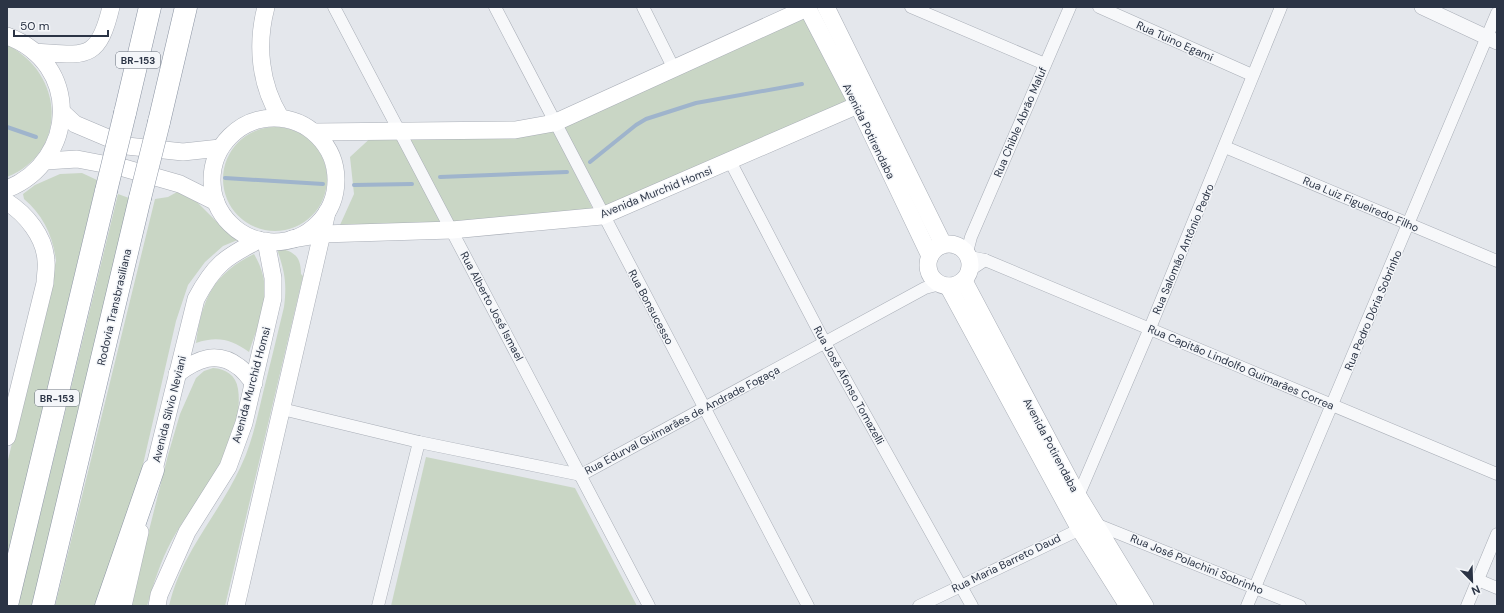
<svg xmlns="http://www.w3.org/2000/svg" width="1504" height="613" viewBox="0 0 1504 613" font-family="'DM Sans',sans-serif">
  <rect width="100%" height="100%" fill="#e4e7ec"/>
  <g fill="#c9d6c5">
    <polygon points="805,15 851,104 606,210 561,126"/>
    <path d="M7,45C64,73 69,152 7,177Z"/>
    <circle cx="275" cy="179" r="52"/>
    <polygon points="552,128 595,213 455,225 407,134"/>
    <polygon points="376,133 396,133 444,226 340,225 354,194 350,157"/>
    <path d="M82,173L97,180L7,559V464L56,261C53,236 43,215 24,199L23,194L35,185L60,174Z"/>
    <polygon points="177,192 197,202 223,228 240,239 223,246 205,262 188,285 176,321 133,508 100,606 55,606 155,199 168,197"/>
    <polygon points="118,194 129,198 33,606 18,606"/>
    <path d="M279,248C295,252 301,257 301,274L303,276L225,606H169C182,551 218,516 241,466C252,443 257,418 263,393C270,365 277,336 284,307C287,283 285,273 277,249Z"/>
    <path d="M254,254C275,290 261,316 249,352C231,339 217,336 196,343C202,299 213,274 254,254Z"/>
    <path d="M213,368C226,369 236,375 238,389C243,422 224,459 207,487C196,505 182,521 172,540C160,562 154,583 147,606H130L168,455L180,414L196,378L204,371Z"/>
    <polygon points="426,457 575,488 637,606 391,606"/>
  </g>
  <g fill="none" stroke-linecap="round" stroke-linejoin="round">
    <g stroke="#9fb4cc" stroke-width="4">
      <polyline points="7,127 36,137"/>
      <polyline points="590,162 636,125 646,119 696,103 802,84"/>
      <polyline points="440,177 567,172"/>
      <polyline points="225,178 323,184"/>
      <polyline points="354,185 412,184"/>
    </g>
    <g stroke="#a9aeb7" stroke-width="13">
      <g id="minor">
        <polyline points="334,7 649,606"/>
        <polyline points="495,7 808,606"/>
        <polyline points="643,7 674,69"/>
        <polyline points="911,7 1045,64"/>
        <polyline points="1099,7 1252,75"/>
        <polyline points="1225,147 1497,261"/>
        <polyline points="730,161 825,343 972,606"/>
        <polyline points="967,252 971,237 1070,7"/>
        <polyline points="970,257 985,260 1497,474"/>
        <polyline points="970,270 985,260"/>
        <polyline points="282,409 419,442 581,475 925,288 940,284"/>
        <polyline points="1076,501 1150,328 1281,7"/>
        <polyline points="1478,580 1497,588"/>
        <polyline points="378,606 419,442"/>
        <polyline points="919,606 1093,523 1300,606"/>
        <polyline points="1247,606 1497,13"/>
        <polyline points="1467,606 1497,534"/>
      </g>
    </g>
    <g stroke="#a9aeb7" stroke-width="16">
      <polyline id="tertiary" points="1422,7 1497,42"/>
    </g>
    <g stroke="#a9aeb7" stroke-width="18">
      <g id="secondary">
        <path d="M266,7C256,45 260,84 280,117"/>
        <polyline points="807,7 858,105 930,256"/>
        <polyline points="826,7 943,244"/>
        <path d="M7,36C81,63 78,160 7,189"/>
        <path d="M35,52C85,55 98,62 111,7"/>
        <polyline points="62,112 75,124 127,146 183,152 220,148"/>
        <circle cx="274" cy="180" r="62"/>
        <polyline points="315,132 515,130 554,123 809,7"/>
        <polyline points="46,161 77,159 124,168 180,184 216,202"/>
        <path d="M7,202C26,214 45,237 46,261C47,268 45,276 45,283L7,437"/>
        <polyline points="292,239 322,234 452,230 602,216 858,105"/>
        <circle cx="949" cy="265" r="21"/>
        <polyline points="964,281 1078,496 1145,606"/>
        <polyline points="948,286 1079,528 1128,606"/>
        <path d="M177,374C197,359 217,350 239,367C245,371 249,378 254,383"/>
        <path d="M151,482L196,299C214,265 225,257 259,240"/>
        <polyline points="123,606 140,532"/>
        <polyline points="157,606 159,595 187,532 228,467 244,423 273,298 273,278 266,241"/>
        <polyline points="236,606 327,212"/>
      </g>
    </g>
    <g stroke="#8b94a3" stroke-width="23">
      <g id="motorway">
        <polyline points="125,113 150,7"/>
        <polyline points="159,122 186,7"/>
        <polyline points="7,605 106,191"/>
        <polyline points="43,606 140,198"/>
        <polyline points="106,606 153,470"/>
      </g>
    </g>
    <use href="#minor" stroke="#f7f8fa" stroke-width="12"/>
    <use href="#tertiary" stroke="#f7f8fa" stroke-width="15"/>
    <use href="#secondary" stroke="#fff" stroke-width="17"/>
    <use href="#motorway" stroke="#fff" stroke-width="22"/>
    <g stroke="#8b94a3" stroke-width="23" stroke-linecap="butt">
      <g id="motorway-bridge">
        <polyline points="106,191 125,113"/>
        <polyline points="140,198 159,122"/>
      </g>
    </g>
    <use href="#motorway-bridge" stroke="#fff" stroke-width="22"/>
  </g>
  <g text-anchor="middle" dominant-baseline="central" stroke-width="3" stroke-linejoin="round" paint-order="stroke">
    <g fill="#f4f6f9" stroke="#676e7b" stroke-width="1">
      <rect x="116" y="52" width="44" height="16" rx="3"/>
      <rect x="35" y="390" width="44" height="16" rx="3"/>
    </g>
    <g font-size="10" font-weight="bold" fill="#2b3445">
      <text x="138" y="60">BR-153</text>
      <text x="57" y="398">BR-153</text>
    </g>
    <g font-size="11" fill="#2b3445" stroke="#f4f6f9">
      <text transform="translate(1175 41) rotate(24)">Rua Tuino Egami</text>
      <text transform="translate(1020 122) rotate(-67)">Rua Chible Abrão Maluf</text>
      <text transform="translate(869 131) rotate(64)">Avenida Potirendaba</text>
      <text transform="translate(656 192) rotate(-22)">Avenida Murchid Homsi</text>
      <text transform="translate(1361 204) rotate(23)">Rua Luiz Figueiredo Filho</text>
      <text transform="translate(1183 249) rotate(-67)">Rua Salomão Antônio Pedro</text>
      <text transform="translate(492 306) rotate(62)">Rua Alberto José Ismael</text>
      <text transform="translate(114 307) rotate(-77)">Rodovia Transbrasiliana</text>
      <text transform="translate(651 307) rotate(62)">Rua Bonsucesso</text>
      <text transform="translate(1373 310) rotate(-67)">Rua Pedro Dória Sobrinho</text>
      <text transform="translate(1241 367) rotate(23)">Rua Capitão Lindolfo Guimarães Correa</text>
      <text transform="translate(251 385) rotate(-75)">Avenida Murchid Homsi</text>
      <text transform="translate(849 385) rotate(61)">Rua José Afonso Tomazelli</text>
      <text transform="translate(169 409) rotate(-76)">Avenida Sílvio Neviani</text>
      <text transform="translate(682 420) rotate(-28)">Rua Edurval Guimarães de Andrade Fogaça</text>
      <text transform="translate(1051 445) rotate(62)">Avenida Potirendaba</text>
      <text transform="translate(1006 563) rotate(-26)">Rua Maria Barreto Daud</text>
      <text transform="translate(1197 564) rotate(22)">Rua José Polachini Sobrinho</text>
    </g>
  </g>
  <rect width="1504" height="613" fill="none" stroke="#2b3445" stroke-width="16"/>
  <g transform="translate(1472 581) rotate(157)" stroke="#f4f6f9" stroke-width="3" paint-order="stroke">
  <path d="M0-3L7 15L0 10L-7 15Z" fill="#2b3445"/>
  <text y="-6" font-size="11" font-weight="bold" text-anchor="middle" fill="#2b3445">N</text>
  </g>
  <path d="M14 30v6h94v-6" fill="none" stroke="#2b3445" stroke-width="2"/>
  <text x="20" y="30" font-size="12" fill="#2b3445" stroke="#f4f6f9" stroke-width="3" paint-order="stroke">50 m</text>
</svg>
